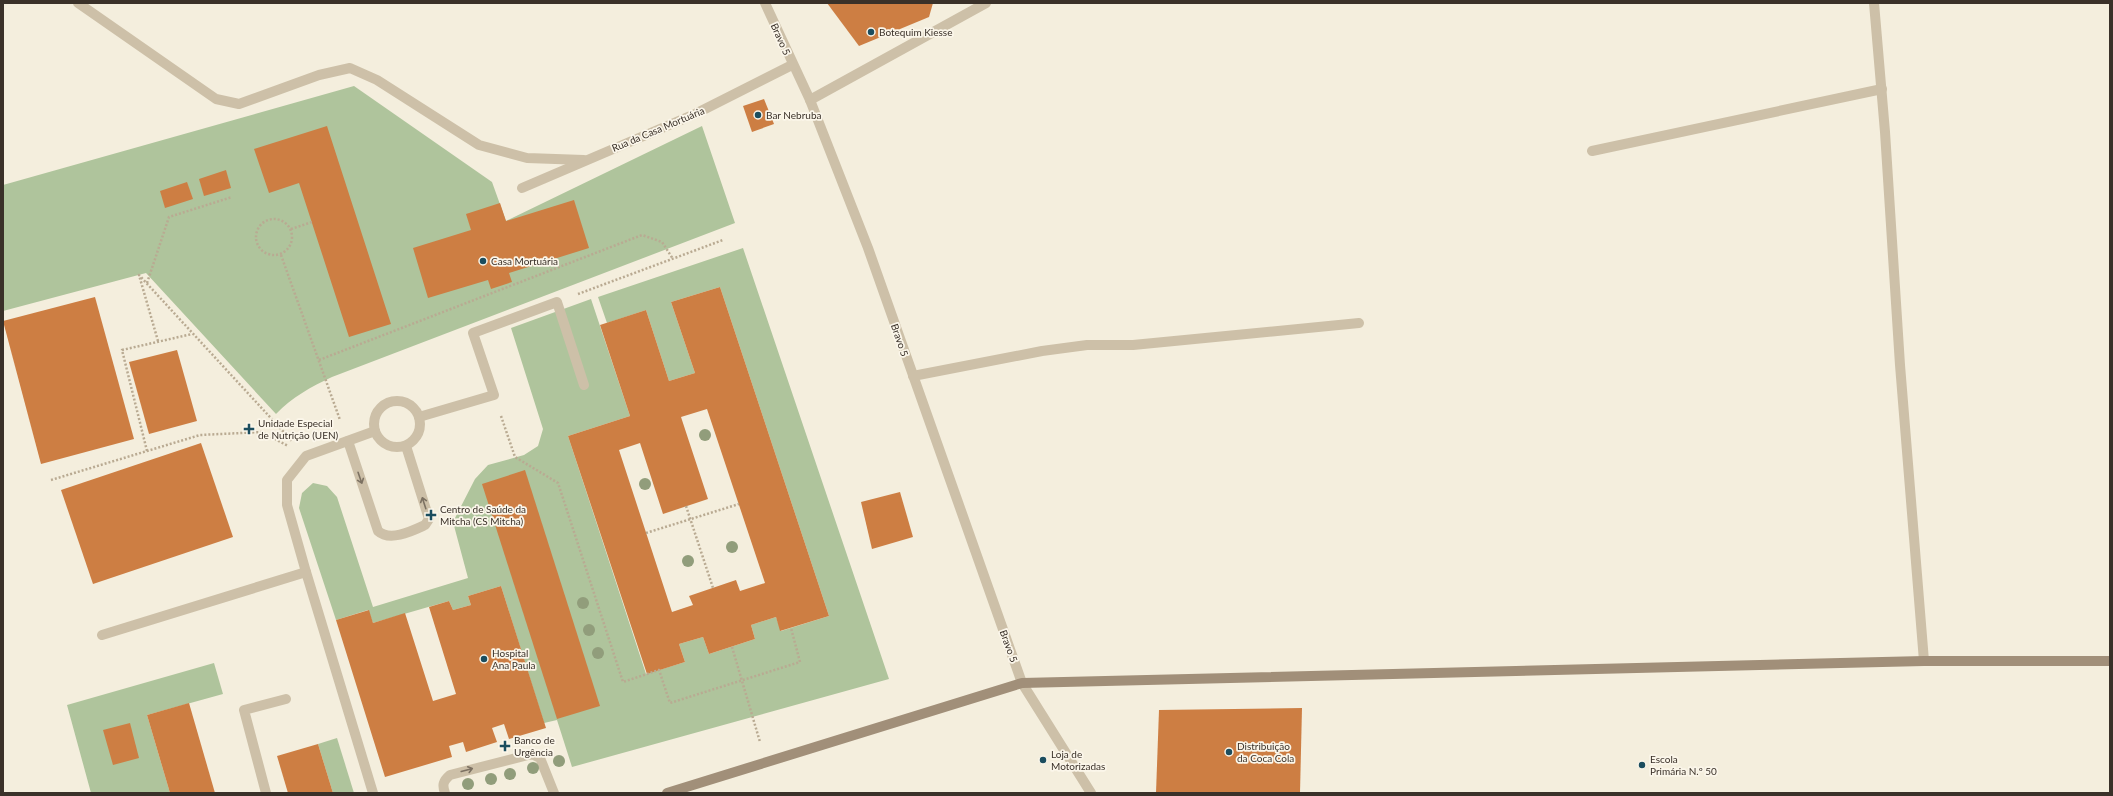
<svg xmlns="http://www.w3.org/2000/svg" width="2113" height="796" viewBox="0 0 2113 796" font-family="Lato,sans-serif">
  <rect width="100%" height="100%" fill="#f4eedd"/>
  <g fill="#afc49c">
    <path d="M354,86L492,182L506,221L702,126L735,223L332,377C311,387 292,397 276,414L146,273L3,311V185Z"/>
    <polygon points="743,248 889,679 572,767 557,720 544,723 501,586 468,596 471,605 453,610 449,601 373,623 368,610 336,620 299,508 302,493 313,483 327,486 337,497 373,607 468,578 453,522 475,479 488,465 524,455 538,446 543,429 511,328 591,299 630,416 568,436 646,674 685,662 679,644 703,637 709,654 755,639 751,625 776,617 781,631 829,616 720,287 671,302 695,373 669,381 646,310 607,323 598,297"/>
    <polygon points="214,663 223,694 147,715 170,793 91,793 67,705"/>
    <polygon points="337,738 354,793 333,793 318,744"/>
  </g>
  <g fill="#cd7e43" fill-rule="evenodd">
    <polygon points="827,3 933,3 929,17 859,46"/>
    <polygon points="764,99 774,124 752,132 743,106"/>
    <polygon points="327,126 391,324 349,337 299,183 269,193 254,149"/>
    <polygon points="226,170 231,188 204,196 199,179"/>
    <polygon points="187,182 193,199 165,208 160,191"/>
    <polygon points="574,200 589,248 509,273 512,282 491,289 488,280 428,298 413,248 471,230 466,214 500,203 506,221"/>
    <path d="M720,287L829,616L780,631L776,617L751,625L755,639L709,654L703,637L679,644L685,662L647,674L568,436L630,416L600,325L646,310L669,381L695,373L671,302ZM707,409L765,583L740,591L736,580L689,596L693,605L672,612L619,450L640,443L663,514L708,499L681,417Z"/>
    <polygon points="95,297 134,439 41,464 3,321"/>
    <polygon points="177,350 197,421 149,434 129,362"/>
    <polygon points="201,443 233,537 93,584 61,490"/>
    <polygon points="525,470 600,706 557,719 482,484"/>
    <polygon points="900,492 913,537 872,549 861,502"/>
    <polygon points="501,586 546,728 509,739 504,724 492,728 497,742 466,752 463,742 449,746 452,757 385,777 336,620 369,610 373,623 405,613 433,701 456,694 429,607 449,601 453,610 471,605 468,596"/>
    <polygon points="189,703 215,793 170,793 147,715"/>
    <polygon points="1302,708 1300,793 1156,793 1159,710"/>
    <polygon points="130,723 139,758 113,765 103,730"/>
    <polygon points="318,744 333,793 288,793 277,756"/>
  </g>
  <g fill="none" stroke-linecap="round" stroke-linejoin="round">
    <g stroke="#b9aa92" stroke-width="2.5" stroke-dasharray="2 2" stroke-linecap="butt">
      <circle cx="274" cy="237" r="18"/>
      <polyline points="291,229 312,222"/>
      <polyline points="281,255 340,420"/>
      <polyline points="147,283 169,217 232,197"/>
      <polyline points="578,294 723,240"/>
      <polyline points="158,341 139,275 292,441"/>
      <polyline points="319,360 642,235 662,242 673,259"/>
      <polyline points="501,416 515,457 558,483 623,682 659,670 670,703 800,662 791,628"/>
      <polyline points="147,451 122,350 192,334"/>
      <polyline points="51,480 200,435 262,432 288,446"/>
      <polyline points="686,506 713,588"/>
      <polyline points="646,533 739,504"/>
      <polyline points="732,647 760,742"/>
    </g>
    <g stroke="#cdc0a8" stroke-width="10">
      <circle cx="397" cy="424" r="23"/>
      <polyline points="419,417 494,395 473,333 557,302 584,385"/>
      <path d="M348,441L378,531C390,542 412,531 425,525L429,519L406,446"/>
      <polyline points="306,572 373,793"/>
      <polyline points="102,635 306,572 287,505 287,480 306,456 375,431"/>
      <polyline points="266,793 244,710 286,699"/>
      <path d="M445,793C442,785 443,781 450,775L532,754L540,758L554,793"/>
    </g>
    <g stroke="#cdc0a8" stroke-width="10">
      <polyline points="78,3 216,99 239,104 319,75 350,68 377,80 479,145 527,158 584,160"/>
      <polyline points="765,3 810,100 868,248 1022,683 1091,793"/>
      <polyline points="1874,3 1885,132 1900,365 1924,661"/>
      <polyline points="810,100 986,3"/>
      <polyline points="1592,151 1882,89"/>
      <polyline points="522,188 695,114 792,65"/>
      <polyline points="913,376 1042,351 1087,345 1133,345 1359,323"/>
    </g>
    <polyline stroke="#a18f79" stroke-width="10" points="667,793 1022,683 1924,661 2110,661"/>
  </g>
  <g fill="#919d7b">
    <circle cx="705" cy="435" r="6"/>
    <circle cx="645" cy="484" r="6"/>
    <circle cx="732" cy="547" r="6"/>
    <circle cx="688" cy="561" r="6"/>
    <circle cx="583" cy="603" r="6"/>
    <circle cx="589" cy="630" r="6"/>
    <circle cx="598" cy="653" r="6"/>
    <circle cx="559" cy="761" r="6"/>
    <circle cx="533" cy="768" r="6"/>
    <circle cx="510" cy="774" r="6"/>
    <circle cx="491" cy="779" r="6"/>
    <circle cx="468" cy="784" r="6"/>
  </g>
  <defs><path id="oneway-shaft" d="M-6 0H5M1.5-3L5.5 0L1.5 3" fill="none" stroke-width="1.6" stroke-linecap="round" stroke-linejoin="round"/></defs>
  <g stroke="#7c7162">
    <use href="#oneway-shaft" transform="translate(360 478) rotate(71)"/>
    <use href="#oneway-shaft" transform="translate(424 503) rotate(-108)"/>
    <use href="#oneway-shaft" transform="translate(467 770) rotate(-15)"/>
  </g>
  <g fill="#1b4d5e" stroke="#fbf6ea" stroke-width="1.5">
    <circle cx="871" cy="32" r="4"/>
    <circle cx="758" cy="115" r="4"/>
    <circle cx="483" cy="261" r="4"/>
    <path d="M247 423h4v4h4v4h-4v4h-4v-4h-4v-4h4z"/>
    <path d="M429 509h4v4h4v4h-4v4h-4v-4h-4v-4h4z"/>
    <circle cx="484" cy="659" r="4"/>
    <path d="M503 740h4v4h4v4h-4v4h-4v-4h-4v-4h4z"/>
    <circle cx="1229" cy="752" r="4"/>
    <circle cx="1043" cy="760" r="4"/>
    <circle cx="1642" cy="765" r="4"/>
  </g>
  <g text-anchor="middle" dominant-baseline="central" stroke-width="3.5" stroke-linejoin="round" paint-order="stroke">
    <g font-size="10" fill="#3a3129" stroke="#fbf6ea" text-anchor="start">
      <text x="879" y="32">Botequim Kiesse</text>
      <text x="766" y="115">Bar Nebruba</text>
      <text x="491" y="261">Casa Mortuária</text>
      <text x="258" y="423">Unidade Especial<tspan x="258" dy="12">de Nutrição (UEN)</tspan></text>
      <text x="440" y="509">Centro de Saúde da<tspan x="440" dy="12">Mitcha (CS Mitcha)</tspan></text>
      <text x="492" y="653">Hospital<tspan x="492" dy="12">Ana Paula</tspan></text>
      <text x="514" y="740">Banco de<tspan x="514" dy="12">Urgência</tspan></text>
      <text x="1237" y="746">Distribuição<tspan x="1237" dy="12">da Coca Cola</tspan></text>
      <text x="1051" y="754">Loja de<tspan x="1051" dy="12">Motorizadas</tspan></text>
      <text x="1650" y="759">Escola<tspan x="1650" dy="12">Primária N.º 50</tspan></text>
    </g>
    <g font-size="10" fill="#3a3129" stroke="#fbf6ea">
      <text transform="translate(781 39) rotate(66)">Bravo 5</text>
      <text transform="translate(658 129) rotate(-23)">Rua da Casa Mortuária</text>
      <text transform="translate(900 340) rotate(71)">Bravo 5</text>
      <text transform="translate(1009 646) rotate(70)">Bravo 5</text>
    </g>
  </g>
  <rect width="2113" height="796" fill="none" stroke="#3a3129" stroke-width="8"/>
</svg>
